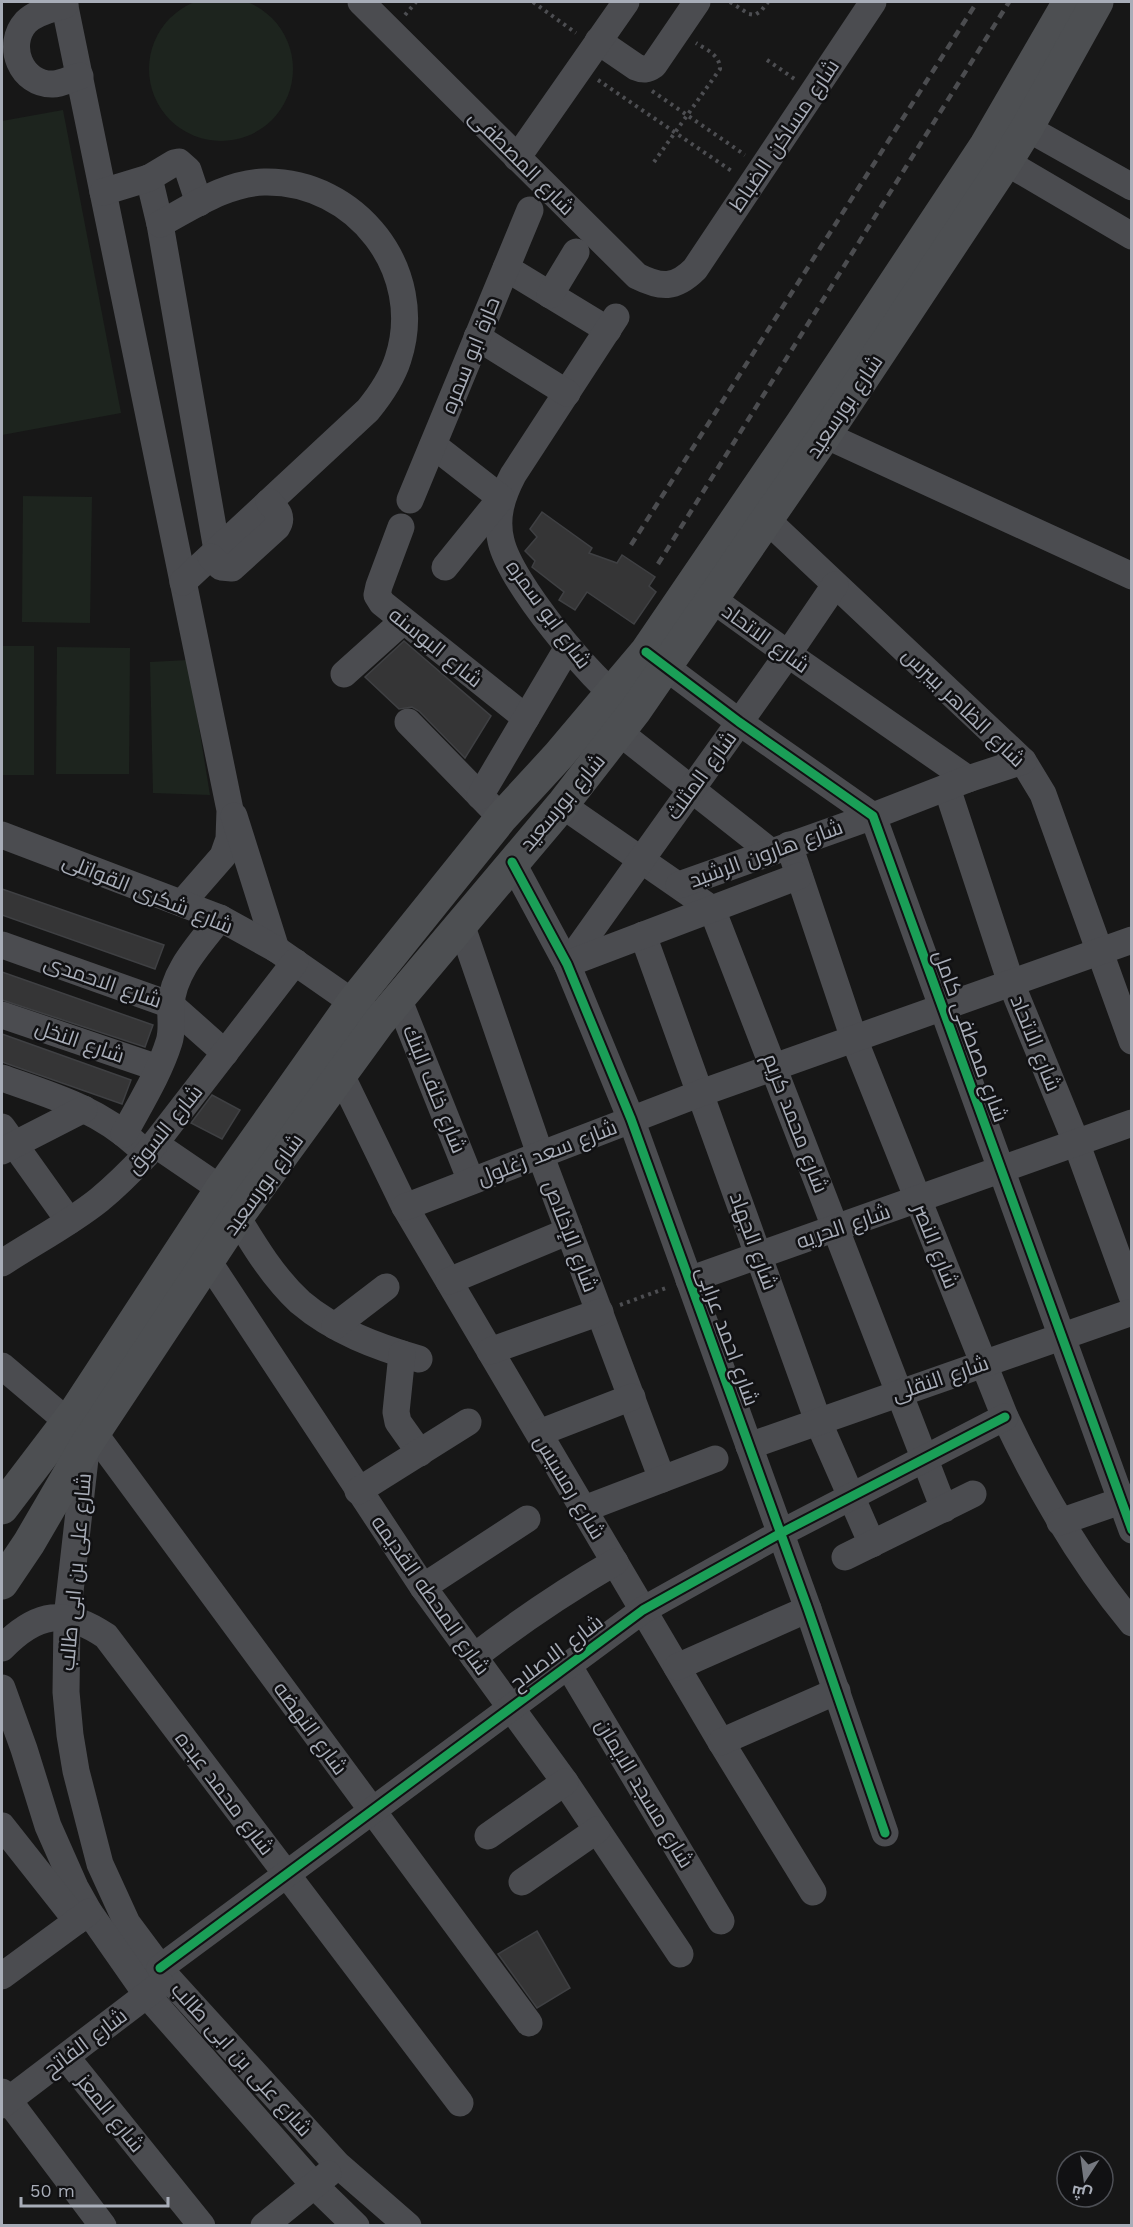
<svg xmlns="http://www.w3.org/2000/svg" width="1133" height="2227" viewBox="0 0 1133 2227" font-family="'Work Sans',Cairo,sans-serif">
  <rect width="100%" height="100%" fill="#171717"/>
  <g fill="#1d241e">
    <circle cx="221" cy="69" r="72"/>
    <polygon points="63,110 121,413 2,435 2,121"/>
    <polygon points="23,496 92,497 90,623 22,622"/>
    <rect x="2" y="646" width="32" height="129"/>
    <polygon points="57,647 130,648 129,774 56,774"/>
    <polygon points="188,660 210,795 153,793 150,662"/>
  </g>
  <g fill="#353536" stroke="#3f4043" stroke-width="1.5">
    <polygon points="542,512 592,548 589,553 617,563 622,555 655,577 649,586 656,592 634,624 587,592 575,610 559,600 564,592 532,567 535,561 525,551 537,537 530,529"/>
    <polygon points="404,641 491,716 465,758 419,711 412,707 399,709 365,677"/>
    <polygon points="2,889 164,945 155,969 2,915"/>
    <polygon points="2,972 153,1025 145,1047 2,1000"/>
    <polygon points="2,1034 131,1080 122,1104 2,1062"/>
    <polygon points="212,1095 240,1110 222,1139 191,1123"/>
    <polygon points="537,1931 570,1988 537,2008 498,1954"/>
  </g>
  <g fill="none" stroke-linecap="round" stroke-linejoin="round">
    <g stroke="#4d4e52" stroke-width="4" stroke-dasharray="3 4.5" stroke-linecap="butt">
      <polyline points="533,2 576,33"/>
      <polyline points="730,2 749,14 755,15 761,11 768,2"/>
      <polyline points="405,15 416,2"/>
      <polyline points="767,60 796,80"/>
      <polyline points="598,80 733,172"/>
      <polyline points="652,91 745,155"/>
      <path d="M654,162L720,69C720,55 707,50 696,43"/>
      <polyline points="620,1305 669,1287"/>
    </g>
    <g stroke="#4b4c50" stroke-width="27">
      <polyline points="64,2 230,810 229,839 223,856 182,903"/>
      <path d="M361,2L637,276C661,288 675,289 695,269L873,2"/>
      <path d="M65,5C52,9 36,12 26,22C5,45 21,85 53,84C61,84 72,78 80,76"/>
      <path d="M598,41L636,67C643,70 647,70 654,65L697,2"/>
      <polyline points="1027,128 1132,187"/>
      <polyline points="517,158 626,2"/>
      <polyline points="1006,162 1132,236"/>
      <polyline points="149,178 160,224 217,550"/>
      <polyline points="103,192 149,178 174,163 179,162 188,170 199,203"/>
      <path d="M160,224C192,207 226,183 264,182C356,180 427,271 398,359C392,378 381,394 368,410L183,582"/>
      <polyline points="506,268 608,330"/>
      <polyline points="550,295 576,252"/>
      <path d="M616,317L513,475C502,496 495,517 501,541C510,582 591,680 626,705"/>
      <polyline points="477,337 567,393"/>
      <polyline points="825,435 1132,576"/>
      <polyline points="433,445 501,498 445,567"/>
      <polyline points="410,500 530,210"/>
      <polyline points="767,520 1023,761 1043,794 1132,1041"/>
      <polyline points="401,527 379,586 377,595 382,603 526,718"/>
      <path d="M211,557L221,567L232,568L277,527C284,516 276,510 269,502"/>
      <polyline points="712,599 788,654 968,779"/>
      <polyline points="651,656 739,722 873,816 1132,1530"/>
      <polyline points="344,674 403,621"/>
      <polyline points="408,722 493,809"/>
      <polyline points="619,732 771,852"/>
      <polyline points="947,788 1011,983 1076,1142 1132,1296"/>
      <polyline points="480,796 568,647"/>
      <polyline points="562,805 712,909 944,1509"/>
      <polyline points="234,816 276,949"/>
      <polyline points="2,835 220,918 276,949 368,1013"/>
      <path d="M789,845L854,1039L1005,1417C1040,1491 1080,1560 1132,1623"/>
      <polyline points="512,862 567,964 631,1119 808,1609 885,1833"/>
      <polyline points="679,885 873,816 968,779 1023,761"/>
      <polyline points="461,924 540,1154 662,1479"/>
      <polyline points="643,935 818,1421 872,1544"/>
      <polyline points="2,945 171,1005 225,1053"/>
      <polyline points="567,964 788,654 835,585"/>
      <polyline points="567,964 799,876"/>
      <polyline points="398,998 471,1181"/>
      <polyline points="2,1015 158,1068"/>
      <polyline points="341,1075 405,1207 721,1742 813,1892"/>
      <path d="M2,1078C50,1095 99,1109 137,1145"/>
      <polyline points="2,1127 69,1221"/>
      <path d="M124,1134C140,1104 159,1074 169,1042C173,1030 170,1018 171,1005C173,971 200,944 220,918"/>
      <polyline points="155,1144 221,1189"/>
      <polyline points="2,1151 84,1109"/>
      <polyline points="405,1207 701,1093 1132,940"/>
      <path d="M237,1217C255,1247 274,1278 300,1302C334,1331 377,1347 419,1359"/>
      <polyline points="208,1261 423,1587 565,1782 680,1954"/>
      <path d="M2,1263C34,1242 69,1224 99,1200C116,1186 131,1171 146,1155L295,962"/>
      <polyline points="689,1280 1132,1123"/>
      <polyline points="449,1281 569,1231"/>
      <polyline points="335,1326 386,1287"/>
      <polyline points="490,1351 600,1312"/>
      <polyline points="402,1354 396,1412 398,1422 420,1453"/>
      <polyline points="2,1366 68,1422"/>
      <polyline points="94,1433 529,2023"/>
      <polyline points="539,1433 632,1397"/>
      <polyline points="749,1446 1132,1312"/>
      <polyline points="86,1450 67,1618 66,1692 70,1735 76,1771 100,1864 127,1923 168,1978 338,2165 408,2226"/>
      <polyline points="358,1491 468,1422"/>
      <polyline points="584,1509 715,1459"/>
      <polyline points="1060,1522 1132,1497"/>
      <polyline points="845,1557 973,1494"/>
      <polyline points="423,1587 527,1519"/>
      <path d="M2,1648C37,1612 65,1608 106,1636L460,2103"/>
      <path d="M474,1657C519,1622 565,1591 615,1562"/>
      <polyline points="568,1665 721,1921"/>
      <polyline points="677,1667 808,1609"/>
      <polyline points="2,1688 24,1749 48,1826 75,1887 89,1912 147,1995 315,2186 356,2226"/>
      <polyline points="721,1742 837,1691"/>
      <polyline points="2,1826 77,1921"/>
      <polyline points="488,1836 565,1782"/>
      <polyline points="522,1882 597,1830"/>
      <polyline points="160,1968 643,1610 781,1533 1005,1417"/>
      <polyline points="2,1976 89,1912"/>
      <polyline points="66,2057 202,2226"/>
      <polyline points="2,2092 103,2226"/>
      <polyline points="2,2105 161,1984"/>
      <polyline points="264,2226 328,2174"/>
    </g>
    <g stroke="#4d4f52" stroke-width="33">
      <polyline points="2,1508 75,1412 221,1189 354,1001 502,817 559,755 646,652 802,423 986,145 1069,2"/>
      <polyline points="2,1583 29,1543 86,1445 237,1217 379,1022 562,805 635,711 825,435 1006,162 1027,128 1097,2"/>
    </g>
    <g stroke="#4b4c4f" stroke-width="4.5" stroke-dasharray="8 6" stroke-linecap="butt">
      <polyline points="631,545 977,2"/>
      <polyline points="658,564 1009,2"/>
    </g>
    <g stroke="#111113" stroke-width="13">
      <g id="cycleway">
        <polyline points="646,652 739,722 873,816 1132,1530"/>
        <polyline points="512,862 567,964 631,1119 808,1609 885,1833"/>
        <polyline points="160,1968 643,1610 781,1533 1005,1417"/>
      </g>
    </g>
    <use href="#cycleway" stroke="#1a9f57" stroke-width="9"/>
  </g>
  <g text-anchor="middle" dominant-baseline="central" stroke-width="5" stroke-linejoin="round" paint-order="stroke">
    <g font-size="21" fill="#a8adb8" stroke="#111113">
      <text transform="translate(784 135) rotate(-56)">شارع مساكن الضباط</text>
      <text transform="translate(522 162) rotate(45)">شارع المصطفى</text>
      <text transform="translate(470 355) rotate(-68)">حارة ابو سمره</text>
      <text transform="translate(844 406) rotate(-56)">شارع بورسعيد</text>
      <text transform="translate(549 614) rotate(54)">شارع ابو سمره</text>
      <text transform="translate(766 638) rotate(36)">شارع الاتحاد</text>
      <text transform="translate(436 647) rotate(39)">شارع البوسنه</text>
      <text transform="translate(964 707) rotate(44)">شارع الظاهر بيبرس</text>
      <text transform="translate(701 775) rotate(-54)">شارع المثلث</text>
      <text transform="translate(562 802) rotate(-50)">شارع بورسعيد</text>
      <text transform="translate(766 853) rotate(-20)">شارع هارون الرشيد</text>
      <text transform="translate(148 893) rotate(22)">شارع شكرى القواتلى</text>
      <text transform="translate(103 981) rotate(19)">شارع الاحمدى</text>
      <text transform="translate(971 1036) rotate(70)">شارع مصطفى كامل</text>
      <text transform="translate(80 1041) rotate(19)">شارع النخل</text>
      <text transform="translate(1036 1043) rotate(68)">شارع الاتحاد</text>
      <text transform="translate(435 1089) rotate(68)">شارع خلف البنك</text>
      <text transform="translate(796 1123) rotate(69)">شارع محمد كريم</text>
      <text transform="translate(164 1129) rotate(-51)">شارع السوق</text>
      <text transform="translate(547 1152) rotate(-21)">شارع سعد زغلول</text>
      <text transform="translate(263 1184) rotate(-54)">شارع بورسعيد</text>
      <text transform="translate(843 1226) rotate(-19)">شارع الحريه</text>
      <text transform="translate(571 1236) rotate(69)">شارع الإخلاص</text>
      <text transform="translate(754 1241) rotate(70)">شارع الجهاد</text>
      <text transform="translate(936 1246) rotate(68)">شارع النصر</text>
      <text transform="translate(728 1336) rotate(70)">شارع احمد عرابى</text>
      <text transform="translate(940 1378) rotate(-19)">شارع النقلى</text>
      <text transform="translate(570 1487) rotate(59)">شارع رمسيس</text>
      <text transform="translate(75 1572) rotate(-85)">شارع على بن ابى طالب</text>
      <text transform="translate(431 1595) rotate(55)">شارع المحطه القديمه</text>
      <text transform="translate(556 1652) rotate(-37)">شارع الاصلاح</text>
      <text transform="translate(311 1728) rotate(54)">شارع النهضه</text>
      <text transform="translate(225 1793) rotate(53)">شارع محمد عبده</text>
      <text transform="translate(645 1793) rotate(59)">شارع مسجد الايمان</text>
      <text transform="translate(85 2042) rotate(-37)">شارع الفاتح</text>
      <text transform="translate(242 2059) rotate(48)">شارع على بن ابى طالب</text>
      <text transform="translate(111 2113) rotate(51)">شارع المعز</text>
    </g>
  </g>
  <rect width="1133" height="2227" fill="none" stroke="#a8adb8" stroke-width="6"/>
  <g transform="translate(1085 2179) rotate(193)"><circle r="28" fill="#111113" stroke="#4d4f55" stroke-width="1.5"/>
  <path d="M0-4.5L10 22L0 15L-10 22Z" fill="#757880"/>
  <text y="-9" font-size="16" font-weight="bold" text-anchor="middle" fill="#a8adb8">ش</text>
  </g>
  <path d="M21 2197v9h147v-9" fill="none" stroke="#a8adb8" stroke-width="3"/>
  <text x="30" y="2197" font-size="18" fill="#a8adb8" stroke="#111113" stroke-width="4.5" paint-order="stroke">50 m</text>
</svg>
